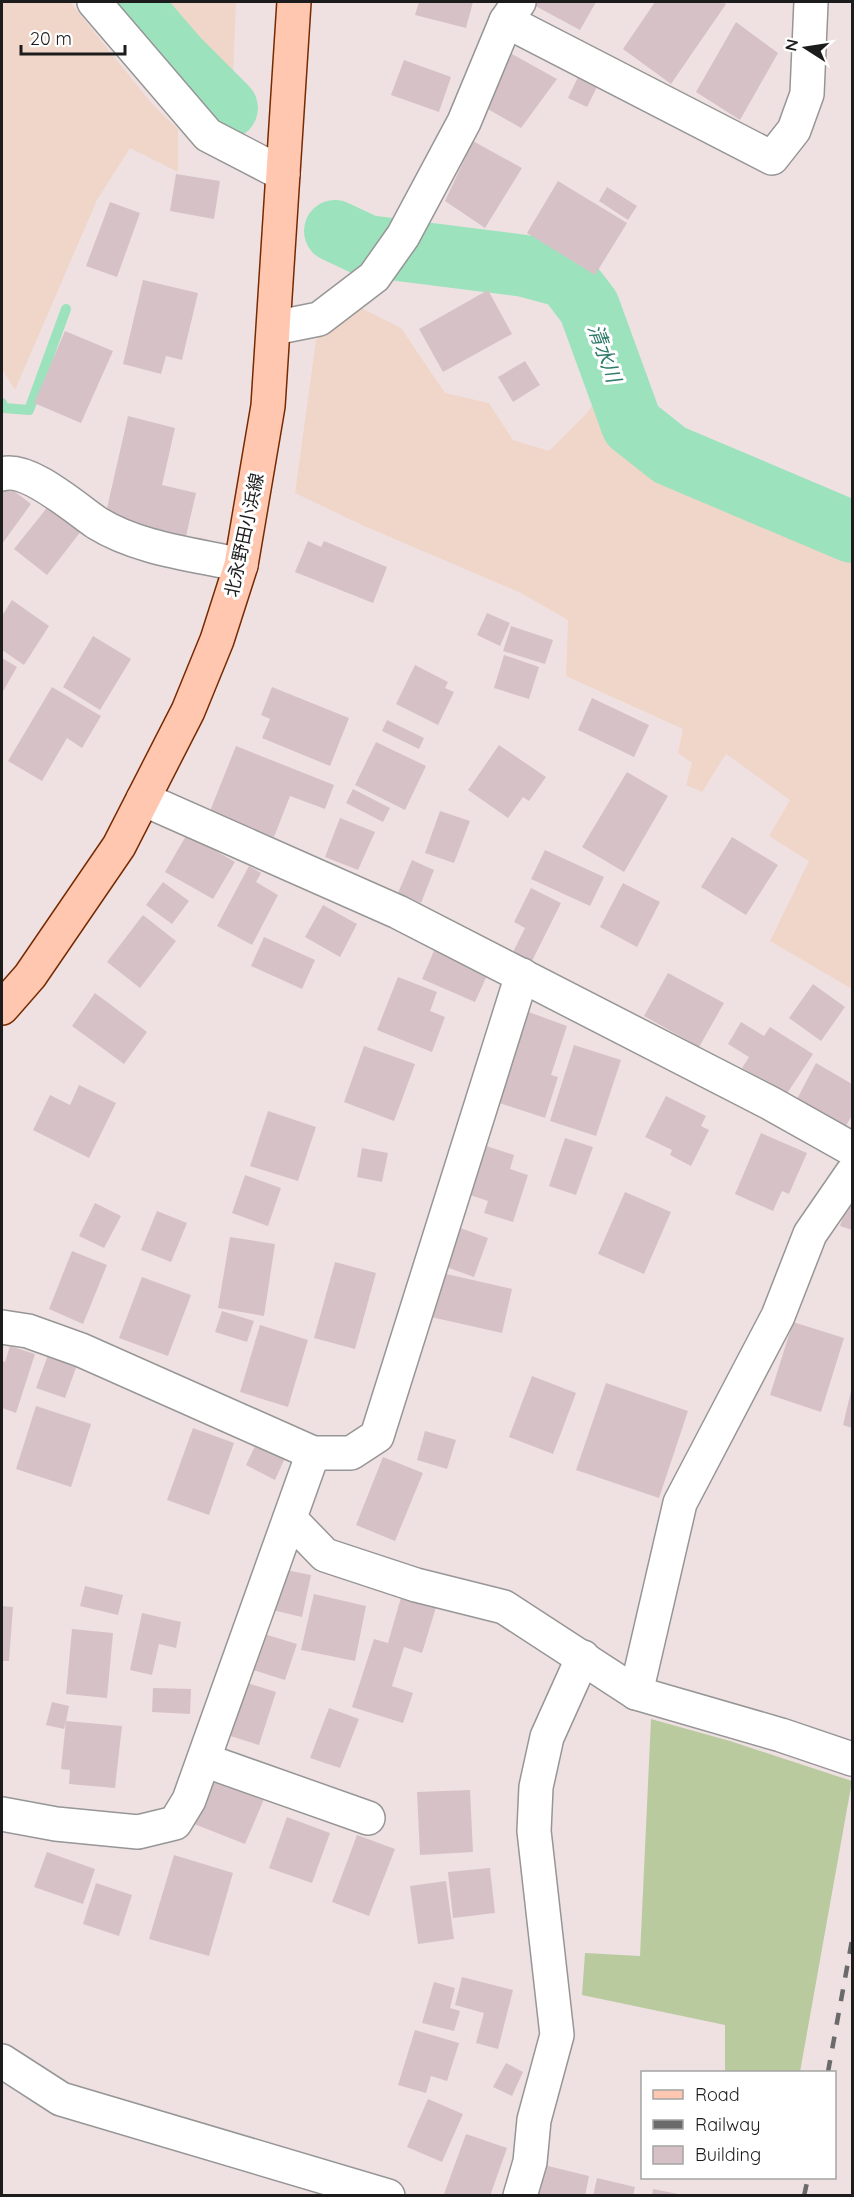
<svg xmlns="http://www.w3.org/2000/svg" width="854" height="2197" viewBox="0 0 854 2197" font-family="Quicksand,'Noto Sans JP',sans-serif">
  <rect width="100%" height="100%" fill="#efe1e2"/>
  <g fill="#f0d6c9">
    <polygon points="3,2 70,2 153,105 178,129 178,172 130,148 97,200 15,390 2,369"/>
    <polygon points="145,2 236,2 232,98"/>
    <polygon points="355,305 401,328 445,393 489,403 513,440 549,451 586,414 606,385 628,431 702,486 852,543 852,989 770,941 809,861 769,836 790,800 726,754 702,792 686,785 692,763 678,753 683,729 566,676 568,620 521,593 364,526 295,493 316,340"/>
  </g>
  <polygon fill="#b9ca9f" points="651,1719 730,1741 852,1781 800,2072 725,2072 725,2025 582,1995 585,1953 640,1956"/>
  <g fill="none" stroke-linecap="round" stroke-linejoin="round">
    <polyline stroke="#9ce2bd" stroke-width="10" points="2,403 4,408 29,410 66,309"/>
    <g stroke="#9ce2bd" stroke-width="62">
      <polyline points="129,2 178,59 227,108"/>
      <polyline points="335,231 367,246 525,266 566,277 589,307 632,425 670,455 852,532"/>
    </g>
  </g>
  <g fill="#d6c1c7">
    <polygon points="419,2 473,2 466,28 415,15"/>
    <polygon points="528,2 596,2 580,30"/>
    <polygon points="655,2 722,2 726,4 671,84 623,49"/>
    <polygon points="736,22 778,53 740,120 696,92"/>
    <polygon points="505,50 557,79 521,128 479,104"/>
    <polygon points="404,60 451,77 439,112 391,95"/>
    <polygon points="579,75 598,85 587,107 568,98"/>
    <polygon points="473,141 522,168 485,228 445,201"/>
    <polygon points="176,174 220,181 214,219 170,211"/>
    <polygon points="558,181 627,223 595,275 527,233"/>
    <polygon points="607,187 637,206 628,220 599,201"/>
    <polygon points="110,202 140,213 117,277 86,266"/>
    <polygon points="143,280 198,293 182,360 166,356 161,374 123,364"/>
    <polygon points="488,290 512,334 443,372 419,329"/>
    <polygon points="65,331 113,351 81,423 34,403"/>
    <polygon points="525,361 540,385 513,402 498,377"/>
    <polygon points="128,416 175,428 162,485 196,493 186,536 105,517"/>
    <polygon points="5,484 31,504 2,544 2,490"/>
    <polygon points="50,504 82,530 47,575 14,549"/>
    <polygon points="308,541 321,547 324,541 387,567 373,603 295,572"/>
    <polygon points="12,600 49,626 24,665 2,650 2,616"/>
    <polygon points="487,613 510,623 500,646 477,635"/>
    <polygon points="511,626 553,640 545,664 503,651"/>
    <polygon points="93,636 131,659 100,710 63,687"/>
    <polygon points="504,655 539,667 529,699 494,688"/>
    <polygon points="2,658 17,667 2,693"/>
    <polygon points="415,665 448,682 445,688 454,692 438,725 396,704"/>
    <polygon points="52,687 101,716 82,748 67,738 42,781 8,761"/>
    <polygon points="272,687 349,718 330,766 262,738 270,719 261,715"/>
    <polygon points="592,698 649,725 634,757 578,730"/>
    <polygon points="387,720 424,738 419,749 382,731"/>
    <polygon points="376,742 426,766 405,810 355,785"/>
    <polygon points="499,745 546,777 529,801 523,797 508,818 468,790"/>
    <polygon points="236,746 334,785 325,809 290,796 274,837 210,811"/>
    <polygon points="627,772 668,796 624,872 582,847"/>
    <polygon points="353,789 390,808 383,822 346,803"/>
    <polygon points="440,811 470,821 454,863 425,853"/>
    <polygon points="340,818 375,832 358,870 325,857"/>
    <polygon points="187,834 235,862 213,899 165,872"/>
    <polygon points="732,837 778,865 746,915 701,887"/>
    <polygon points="545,850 604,877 590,906 531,879"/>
    <polygon points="412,860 434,870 421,903 398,893"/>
    <polygon points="249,866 261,873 256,882 278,895 252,945 217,926"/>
    <polygon points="163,882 189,901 172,924 146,905"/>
    <polygon points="623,883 660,902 637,947 600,927"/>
    <polygon points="531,888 561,903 532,961 513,952 525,928 514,922"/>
    <polygon points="323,905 357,924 340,957 305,937"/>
    <polygon points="143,915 176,941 140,988 107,962"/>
    <polygon points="264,937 315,960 302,989 251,966"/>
    <polygon points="439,939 493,962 475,1002 422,979"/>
    <polygon points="668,973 724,1003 699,1047 644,1016"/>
    <polygon points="398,977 437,992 430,1011 445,1017 432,1052 377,1030"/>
    <polygon points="813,984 845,1007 821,1041 789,1018"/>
    <polygon points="95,993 147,1032 124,1064 72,1026"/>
    <polygon points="515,1007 567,1026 551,1075 558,1077 545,1118 484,1098"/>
    <polygon points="741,1022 764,1036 770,1027 813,1054 786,1095 742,1068 749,1057 728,1044"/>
    <polygon points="574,1045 621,1060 596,1136 550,1121"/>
    <polygon points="364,1046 415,1064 394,1121 344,1102"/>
    <polygon points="816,1063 852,1084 852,1115 846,1126 797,1099"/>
    <polygon points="79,1085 116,1103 89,1158 33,1130 50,1095 70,1105"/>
    <polygon points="666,1096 706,1116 701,1126 709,1130 691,1166 670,1155 672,1150 645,1137"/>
    <polygon points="268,1111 316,1127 298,1181 250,1166"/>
    <polygon points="761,1133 807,1153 789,1194 782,1191 773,1211 735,1194"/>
    <polygon points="565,1138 593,1147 576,1195 549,1186"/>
    <polygon points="474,1142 514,1155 510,1169 528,1175 513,1222 484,1213 488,1201 458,1191"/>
    <polygon points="362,1148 388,1153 382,1182 357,1177"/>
    <polygon points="245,1175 281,1188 268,1226 232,1213"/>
    <polygon points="852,1188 852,1230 840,1226"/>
    <polygon points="625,1192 671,1212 644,1274 598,1254"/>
    <polygon points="95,1203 121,1216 104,1248 79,1236"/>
    <polygon points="157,1211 187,1223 171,1262 141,1250"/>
    <polygon points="452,1225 488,1238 474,1277 438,1264"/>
    <polygon points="230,1237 275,1244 264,1316 218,1308"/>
    <polygon points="72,1251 107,1265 83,1324 49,1309"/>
    <polygon points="335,1262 376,1273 355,1349 314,1338"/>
    <polygon points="442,1273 512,1289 502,1333 431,1317"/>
    <polygon points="142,1277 191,1295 168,1356 119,1338"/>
    <polygon points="222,1311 254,1321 247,1342 215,1332"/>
    <polygon points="793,1322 844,1338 821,1412 770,1395"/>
    <polygon points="260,1325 308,1340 288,1407 240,1392"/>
    <polygon points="10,1346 35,1354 16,1413 2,1408 2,1361 5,1362"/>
    <polygon points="48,1355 77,1365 65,1398 36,1388"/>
    <polygon points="532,1376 576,1393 553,1454 509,1437"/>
    <polygon points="606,1383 688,1411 659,1498 576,1470"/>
    <polygon points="852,1387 852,1428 843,1425"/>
    <polygon points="36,1406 91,1424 71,1487 16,1469"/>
    <polygon points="193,1428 234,1443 209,1515 167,1500"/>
    <polygon points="425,1431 456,1440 447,1469 417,1460"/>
    <polygon points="256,1444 285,1458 275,1480 246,1465"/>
    <polygon points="383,1457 423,1473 395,1541 356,1525"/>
    <polygon points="281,1569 311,1575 302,1617 272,1610"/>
    <polygon points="85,1586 123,1595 118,1615 80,1606"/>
    <polygon points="314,1594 366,1606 355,1661 301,1650"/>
    <polygon points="402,1594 437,1604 422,1653 404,1647 392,1686 413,1693 403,1723 352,1707 374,1639 388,1643"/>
    <polygon points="2,1606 13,1607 9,1661 2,1661"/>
    <polygon points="142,1613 181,1622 176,1648 159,1644 152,1675 130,1670"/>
    <polygon points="72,1629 113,1633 107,1698 66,1694"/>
    <polygon points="258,1632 297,1644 285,1680 247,1668"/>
    <polygon points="241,1681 276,1692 259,1745 224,1734"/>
    <polygon points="153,1688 191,1689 190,1714 152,1712"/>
    <polygon points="52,1702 69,1706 66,1721 122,1726 115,1788 69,1784 70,1770 61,1769 66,1721 64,1729 46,1725"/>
    <polygon points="329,1708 359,1719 340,1768 310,1758"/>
    <polygon points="210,1767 264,1799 245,1844 189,1822"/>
    <polygon points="470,1790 473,1852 420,1855 417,1792"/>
    <polygon points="287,1817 330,1833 312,1883 269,1868"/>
    <polygon points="357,1835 395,1849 369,1916 332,1902"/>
    <polygon points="47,1852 95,1869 83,1904 34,1887"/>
    <polygon points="174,1855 233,1873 209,1956 149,1939"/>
    <polygon points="490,1868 495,1913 453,1918 448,1872"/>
    <polygon points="446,1881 454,1939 418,1944 410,1886"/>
    <polygon points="96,1883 132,1895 119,1936 83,1924"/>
    <polygon points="462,1977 513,1990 498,2049 476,2043 484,2013 455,2005"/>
    <polygon points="434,1982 455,1988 450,2008 460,2011 454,2031 422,2023"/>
    <polygon points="415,2030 459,2043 447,2081 431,2076 426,2093 398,2085"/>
    <polygon points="506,2063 523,2072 512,2096 493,2087"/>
    <polygon points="428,2099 463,2114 442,2162 407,2147"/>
    <polygon points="466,2134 507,2148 490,2196 444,2194"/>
    <polygon points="540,2164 589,2176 585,2196 532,2196"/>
    <polygon points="597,2178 635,2187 633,2196 593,2196"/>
    <polygon points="653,2189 678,2194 677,2196 652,2196"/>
  </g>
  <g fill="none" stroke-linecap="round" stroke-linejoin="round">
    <g stroke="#969696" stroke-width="36">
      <g id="minor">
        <polyline points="94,2 208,135 283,174"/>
        <polyline points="506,21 772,158 794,130 807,94 811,2"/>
        <polyline points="274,328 319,319 374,277 403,236 464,122 506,21 519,2"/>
        <path d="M2,474C28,466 75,508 97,523C139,549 193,554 241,565"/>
        <polyline points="143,799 398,912 770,1103 852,1149"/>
        <polyline points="2,1327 28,1331 81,1350 313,1453 351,1453 377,1436 522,975"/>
        <polyline points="290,1519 325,1555 416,1585 504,1607 636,1693 781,1735 852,1759"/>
        <polyline points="636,1693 680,1503 778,1316 810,1234 852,1173"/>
        <polyline points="204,1760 368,1818"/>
        <polyline points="2,1814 56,1824 138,1832 175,1823 189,1800 313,1453"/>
        <polyline points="2,2061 61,2099 388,2196"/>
        <polyline points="520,2196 530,2162 534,2120 557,2035 534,1831 536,1787 547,1737 583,1657"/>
      </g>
    </g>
    <g stroke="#772a00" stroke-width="36">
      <polyline id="secondary" points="2,1008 30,976 119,846 188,711 217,640 241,565 268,406 294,2"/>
    </g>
    <use href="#minor" stroke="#fff" stroke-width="33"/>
    <use href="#secondary" stroke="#ffc7af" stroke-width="33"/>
    <g stroke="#6a6a6a" stroke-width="4.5" stroke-dasharray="12 12" stroke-linecap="butt">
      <polyline points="828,2072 852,1940"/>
      <polyline points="804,2196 808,2178"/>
    </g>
  </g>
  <g text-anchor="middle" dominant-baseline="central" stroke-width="6" stroke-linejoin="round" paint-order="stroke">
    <g font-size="18" fill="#1c1c1c" stroke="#fff">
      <text transform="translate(244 535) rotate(-78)">北永野田小浜線</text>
    </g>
    <g font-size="20" font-style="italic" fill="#307c69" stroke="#fff">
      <text transform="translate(605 353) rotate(70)">清水川</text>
    </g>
  </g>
  <rect width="854" height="2197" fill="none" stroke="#1c1c1c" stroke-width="6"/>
  <rect x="641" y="2071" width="195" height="108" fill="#ffffff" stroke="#a4a4a4" stroke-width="1.5"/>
  <rect x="653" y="2090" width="30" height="9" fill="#ffc7af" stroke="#a4a4a4" stroke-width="1.5"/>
  <text x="695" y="2101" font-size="18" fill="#1c1c1c">Road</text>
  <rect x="653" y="2120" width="30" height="9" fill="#6a6a6a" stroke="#a4a4a4" stroke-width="1.5"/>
  <text x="695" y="2131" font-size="18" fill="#1c1c1c">Railway</text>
  <rect x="653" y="2146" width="30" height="18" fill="#d6c1c7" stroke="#a4a4a4" stroke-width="1.5"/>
  <text x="695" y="2161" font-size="18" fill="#1c1c1c">Building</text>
  <g transform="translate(806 48) rotate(282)" stroke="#ffffff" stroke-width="4.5" paint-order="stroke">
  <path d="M0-4.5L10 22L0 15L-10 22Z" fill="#1c1c1c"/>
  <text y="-9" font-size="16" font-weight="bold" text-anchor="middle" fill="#1c1c1c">N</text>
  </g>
  <path d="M21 45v9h104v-9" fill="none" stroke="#1c1c1c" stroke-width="3"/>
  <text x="30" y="45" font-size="18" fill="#1c1c1c" stroke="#ffffff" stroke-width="4.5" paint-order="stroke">20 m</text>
</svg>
